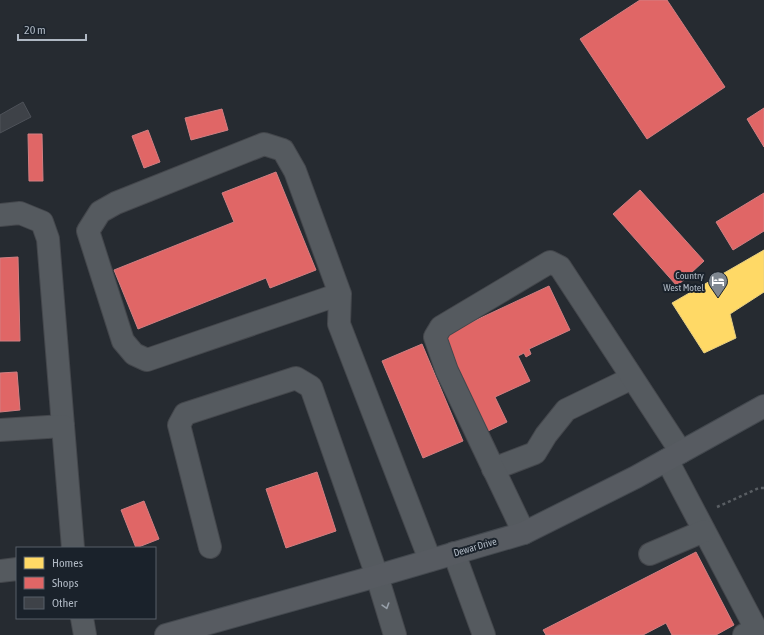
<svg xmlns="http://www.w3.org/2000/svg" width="764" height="635" viewBox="0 0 764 635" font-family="'Asap Condensed',sans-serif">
  <rect width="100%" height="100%" fill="#262b31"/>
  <polygon fill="#ffd966" stroke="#e7cf82" points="764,250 764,292 730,314 736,338 704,353 672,303"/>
  <g fill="#e06666" stroke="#d17f82">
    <polygon points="640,0 667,0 725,87 647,139 580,39"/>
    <polygon points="764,108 764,147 747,119"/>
    <polygon points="222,109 228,130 191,140 185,118"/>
    <polygon points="148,130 160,162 144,168 132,136"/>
    <polygon points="28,134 42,134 43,181 29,181"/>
    <polygon points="276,172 316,270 270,288 266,278 138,329 114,270 234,222 222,193"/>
    <polygon points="640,190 704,261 677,286 613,214"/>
    <polygon points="764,193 764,231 733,250 716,222"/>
    <polygon points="18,257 20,341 0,341 0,258"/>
    <polygon points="549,286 570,330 529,349 531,354 526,357 524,353 518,356 530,381 495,397 507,422 488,431 482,417 479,418 453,361 455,359 444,335"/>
    <polygon points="422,344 463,441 423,458 382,361"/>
    <polygon points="17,372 20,410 0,412 0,373"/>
    <polygon points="317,472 336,531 286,548 266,489"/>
    <polygon points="144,501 159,539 136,548 121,510"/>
    <polygon points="696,552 734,625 716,635 672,635 666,623 643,635 546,635 543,630"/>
  </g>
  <polygon fill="#3e4248" stroke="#4e5259" points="23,102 31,117 0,133 0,115"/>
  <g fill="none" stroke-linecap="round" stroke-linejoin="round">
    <g stroke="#44474c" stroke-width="24">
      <g id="minor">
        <polyline points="0,215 20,213 42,222 48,239 63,426"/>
        <polyline points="340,294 147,360 134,354 123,341 88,231 100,212 116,203 264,144 283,150 295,171 340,294 339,324 430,560"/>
        <polyline points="0,430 63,426 73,548"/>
        <polyline points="667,460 756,629 744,635"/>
        <polyline points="493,469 535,453 546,435 566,410 632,378"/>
        <polyline points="524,533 447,371 435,337 441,327 550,262 560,267 681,452"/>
        <polyline points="210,547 179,425 185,414 296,378 311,387 377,576 395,635"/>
        <polyline points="454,553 484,635"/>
        <polyline points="650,554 704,531"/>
        <polyline points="0,571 17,569"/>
        <polyline points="82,618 85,635"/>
      </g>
    </g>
    <g stroke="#43484e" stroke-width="24">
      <polyline id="major" points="166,635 377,576 524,533 636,477 764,406"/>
    </g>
    <polyline stroke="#595e63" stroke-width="2.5" stroke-dasharray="3 3" stroke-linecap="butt" points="717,507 759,488 764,488"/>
    <use href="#minor" stroke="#555a5f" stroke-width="22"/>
    <use href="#major" stroke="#575b61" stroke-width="22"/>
  </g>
  <defs><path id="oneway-chevron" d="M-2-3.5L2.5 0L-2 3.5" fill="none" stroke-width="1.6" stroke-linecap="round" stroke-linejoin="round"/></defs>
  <use stroke="#98a0aa" href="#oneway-chevron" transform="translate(386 606) rotate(73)"/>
  <defs>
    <g id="hotel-pin" transform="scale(1)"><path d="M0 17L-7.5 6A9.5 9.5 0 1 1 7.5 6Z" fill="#7f8790" stroke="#1a222b"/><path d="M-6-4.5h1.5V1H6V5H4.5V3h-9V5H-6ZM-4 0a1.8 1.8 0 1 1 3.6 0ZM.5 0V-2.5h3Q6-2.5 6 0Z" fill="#fff"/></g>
  </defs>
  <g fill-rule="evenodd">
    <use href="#hotel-pin" x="718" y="281"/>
  </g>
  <g text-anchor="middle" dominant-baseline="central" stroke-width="4" stroke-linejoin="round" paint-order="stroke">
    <g font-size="10" fill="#afb8c3" stroke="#1a222b" text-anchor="end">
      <text x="704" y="275">Country<tspan x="704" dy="12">West Motel</tspan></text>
    </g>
    <g font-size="10" fill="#afb8c3" stroke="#1a222b">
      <text transform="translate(475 547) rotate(-16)">Dewar Drive</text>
    </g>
  </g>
  <rect x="16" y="547" width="140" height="72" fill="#1a222b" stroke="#565e68"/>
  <rect x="24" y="557" width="20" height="12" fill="#ffd966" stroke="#565e68"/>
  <text x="52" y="567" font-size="12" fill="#afb8c3">Homes</text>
  <rect x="24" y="577" width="20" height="12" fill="#e06666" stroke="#565e68"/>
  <text x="52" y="587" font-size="12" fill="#afb8c3">Shops</text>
  <rect x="24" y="597" width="20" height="12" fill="#3e4248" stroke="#565e68"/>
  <text x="52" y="607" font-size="12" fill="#afb8c3">Other</text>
  <path d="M18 34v6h68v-6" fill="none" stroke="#afb8c3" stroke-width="2"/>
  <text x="24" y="34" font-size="12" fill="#afb8c3" stroke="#1a222b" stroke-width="3" paint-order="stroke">20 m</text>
</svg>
